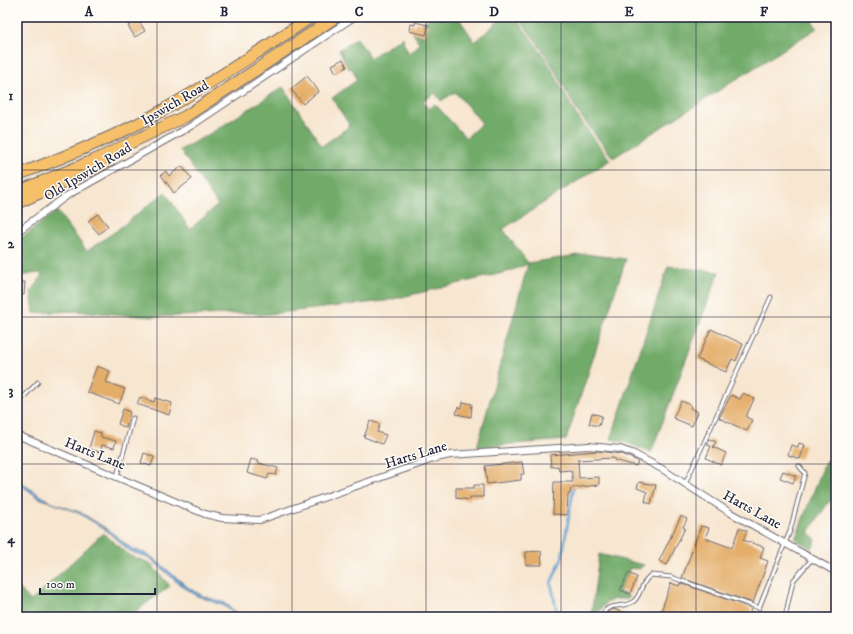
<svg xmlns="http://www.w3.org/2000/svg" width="853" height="634" viewBox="0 0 853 634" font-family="'IM FELL DW Pica',serif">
  <rect width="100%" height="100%" fill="#fdfcf7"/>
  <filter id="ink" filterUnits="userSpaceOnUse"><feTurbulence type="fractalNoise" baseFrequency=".025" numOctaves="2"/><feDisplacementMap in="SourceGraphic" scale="8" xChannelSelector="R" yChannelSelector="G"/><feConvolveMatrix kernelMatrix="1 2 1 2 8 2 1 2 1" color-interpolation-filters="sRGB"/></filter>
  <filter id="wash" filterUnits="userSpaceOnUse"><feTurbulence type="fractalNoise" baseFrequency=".012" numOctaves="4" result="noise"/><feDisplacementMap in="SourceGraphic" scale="16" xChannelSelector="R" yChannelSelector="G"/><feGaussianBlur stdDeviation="0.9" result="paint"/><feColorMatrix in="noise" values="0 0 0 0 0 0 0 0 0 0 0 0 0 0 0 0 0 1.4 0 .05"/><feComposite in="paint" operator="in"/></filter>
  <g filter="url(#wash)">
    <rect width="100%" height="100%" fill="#f7e6d0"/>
    <g fill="#71aa69" stroke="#4a6652" fill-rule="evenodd">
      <path d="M431,17H458L475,42L503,17H515L546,59L575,113L610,160L503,229L528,263L585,254L626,259L566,440L477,447L528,264L507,272L385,301L260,315L252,313L153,317L75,311L34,313L31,291L38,283L42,274C34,271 26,278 17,274V241L57,211L87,251L116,231L165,192L190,229L218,205L180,150L213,132L283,87L322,146L350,126L332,98L357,80L352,68L349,69L339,50L357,38L370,58L403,37L404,44L409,53L420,44L413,33L424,36L428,24L422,23ZM455,92L482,123L466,138L435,104L428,109L423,101L435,93L441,101Z"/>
      <polygon points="518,17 810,17 817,28 613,158 577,111 548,58"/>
      <polygon points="668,266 719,272 651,453 625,442 611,439"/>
      <polygon points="826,460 836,468 836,502 832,500 828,503 809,532 816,540 812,549 795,539"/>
      <polygon points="103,533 130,556 150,563 170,586 128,617 23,617 17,610 17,586 31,601"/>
      <polygon points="599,554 644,565 639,569 630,568 619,592 629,596 627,599 614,599 606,603 595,617 591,617"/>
    </g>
    <polygon fill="#63a7d8" stroke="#42648a" points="17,480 52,503 80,512 107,529 132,549 145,553 153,558 189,588 203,596 225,603 242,617 238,617 225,606 197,596 179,584 150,558 131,552 106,530 77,512 39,498 17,482"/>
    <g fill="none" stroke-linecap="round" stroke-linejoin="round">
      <polyline stroke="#63a7d8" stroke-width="2.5" points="558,617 551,583 562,558 574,485"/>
    </g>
    <g id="blocks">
      <g fill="#e4ad69">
        <polygon points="138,19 145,31 135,37 128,26"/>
        <polygon points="415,22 428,25 426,35 409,31 410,24 415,25"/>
        <polygon points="343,59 347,67 336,73 332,65"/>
        <polygon points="307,76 319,91 303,104 291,89"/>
        <polygon points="182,166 192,179 174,193 161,175 166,171 169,176"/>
        <polygon points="98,214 108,226 99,234 88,221"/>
        <polygon points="17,282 25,282 24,295 17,294"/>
        <polygon points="711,329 743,344 736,361 732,359 726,372 697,359"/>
        <polygon points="97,366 110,371 106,382 125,389 119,404 87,392"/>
        <polygon points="743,393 754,399 746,417 752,420 747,431 719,418 731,395 740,399"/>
        <polygon points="140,397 154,402 155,398 172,403 169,415 137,404"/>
        <polygon points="681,401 691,405 690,408 698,412 692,426 673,418"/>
        <polygon points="463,402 472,404 471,417 456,414 458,407 462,408"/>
        <polygon points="123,409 130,412 126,428 118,424"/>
        <polygon points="592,413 602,416 599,426 589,424"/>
        <polygon points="370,421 380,424 377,432 386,435 382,444 364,437"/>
        <polygon points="94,431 101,433 101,437 116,441 114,448 102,445 100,452 89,449"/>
        <polygon points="710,439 716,442 713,447 726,453 721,465 706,458 711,446 707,445"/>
        <polygon points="799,443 805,445 800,459 788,455 791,445 798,447"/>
        <polygon points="598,451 621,454 638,461 636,466 614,460 614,458 578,460 579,478 599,477 599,485 571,488 570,494 568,494 567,515 553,514 554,482 573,482 571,470 559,471 558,466 551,467 550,455"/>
        <polygon points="144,453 154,457 151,466 141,463"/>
        <polygon points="251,459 259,461 258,463 278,468 276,475 269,474 267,479 247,473"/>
        <polygon points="522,462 524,474 521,474 521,480 487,484 485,466"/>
        <polygon points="783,471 796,476 793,483 780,478"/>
        <polygon points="639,482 656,485 651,504 645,502 647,492 637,488"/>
        <polygon points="474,485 483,485 483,497 470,497 470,500 456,498 456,488 474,488"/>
        <polygon points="681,516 687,519 683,527 685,528 667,565 659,561"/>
        <polygon points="701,526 709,528 705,538 732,548 739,528 747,531 743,540 764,547 760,558 768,561 753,603 682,578"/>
        <polygon points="541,551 542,565 526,565 526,552"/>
        <polygon points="628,573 637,577 630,594 620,590"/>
        <polygon points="671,583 679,586 680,583 751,608 750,611 763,617 659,617"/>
        <polygon points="614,609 633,617 605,617 609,611"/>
      </g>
    </g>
  </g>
  <g filter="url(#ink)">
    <use href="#blocks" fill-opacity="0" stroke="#6d676f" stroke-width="1"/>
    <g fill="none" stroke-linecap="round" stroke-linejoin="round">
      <g stroke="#6d676f" stroke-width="5">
        <g id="lane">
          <polyline points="17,404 38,382"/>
          <polyline points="117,476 133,418"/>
          <polyline points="685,484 771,297"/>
          <path d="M602,617C607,600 622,610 634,601C642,594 641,581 651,575L671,577L759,608L790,531L805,473L799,466"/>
          <polyline points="785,617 793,581 812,559"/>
        </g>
      </g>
      <g stroke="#6d676f" stroke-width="8">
        <g id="street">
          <polyline points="17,232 68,195 191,126 354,17"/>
          <polyline points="17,435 205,514 222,518 260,520 436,458 450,455 589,446 620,449 632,453 662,469 729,512 836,572"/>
        </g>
      </g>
      <g stroke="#6d676f" stroke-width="13">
        <g id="highway">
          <path d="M17,175C62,158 108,140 151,117C206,87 259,52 311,17"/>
          <polyline points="17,192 97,159 186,116 336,17"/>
          <polyline points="17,203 104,164"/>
        </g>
      </g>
      <use href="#lane" stroke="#fff" stroke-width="3"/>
      <use href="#street" stroke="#fff" stroke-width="6"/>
      <use href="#highway" stroke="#f6c06b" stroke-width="11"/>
    </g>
  </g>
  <path fill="none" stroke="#22223b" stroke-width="1" stroke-opacity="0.55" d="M157,17V617M292,17V617M426,17V617M561,17V617M696,17V617M17,170H836M17,317H836M17,464H836"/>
  <g text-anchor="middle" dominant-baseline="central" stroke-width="3" stroke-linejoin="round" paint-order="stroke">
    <g font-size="14" fill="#22223b" stroke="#fdfcf7">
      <text transform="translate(175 103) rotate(-30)">Ipswich Road</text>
      <text transform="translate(88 172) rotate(-31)">Old Ipswich Road</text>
      <text transform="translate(95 454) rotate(22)">Harts Lane</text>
      <text transform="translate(416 455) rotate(-17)">Harts Lane</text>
      <text transform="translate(752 510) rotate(29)">Harts Lane</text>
    </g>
  </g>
  <rect width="853" height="634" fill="none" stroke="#fdfcf7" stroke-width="44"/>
  <path d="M40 588v6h115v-6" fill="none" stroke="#22223b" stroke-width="2"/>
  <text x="46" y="588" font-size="12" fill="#22223b" stroke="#fdfcf7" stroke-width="3" paint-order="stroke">100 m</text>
  <rect x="22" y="22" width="809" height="590" fill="none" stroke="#22223b" stroke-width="1.5"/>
  <g font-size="13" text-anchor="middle" font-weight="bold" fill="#22223b">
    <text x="89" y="16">A</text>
    <text x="224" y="16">B</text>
    <text x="359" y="16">C</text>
    <text x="494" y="16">D</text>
    <text x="629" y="16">E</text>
    <text x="764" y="16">F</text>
    <text x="11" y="100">1</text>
    <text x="11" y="248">2</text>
    <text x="11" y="395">3</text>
    <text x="11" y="543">4</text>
  </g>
</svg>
